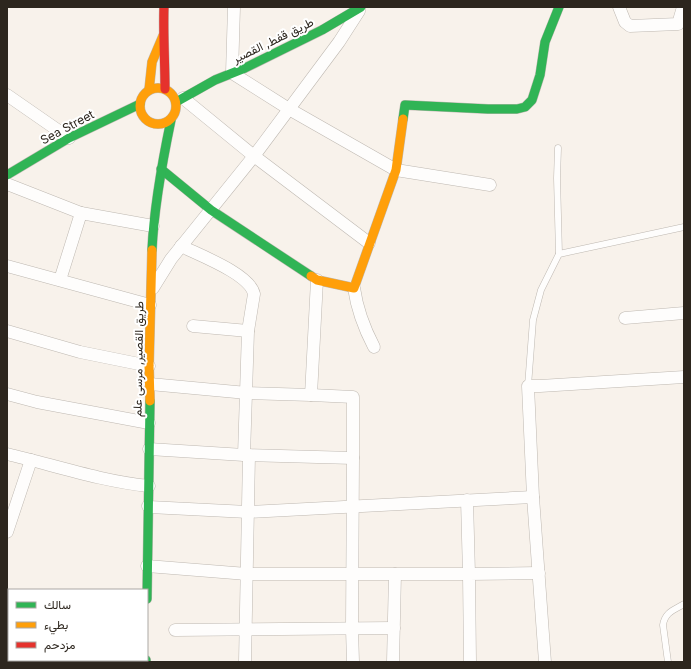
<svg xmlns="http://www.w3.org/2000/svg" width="691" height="669" viewBox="0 0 691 669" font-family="Inter,Vazirmatn,sans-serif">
  <rect width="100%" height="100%" fill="#f8f2eb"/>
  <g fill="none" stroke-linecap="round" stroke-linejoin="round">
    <g stroke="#beb8b1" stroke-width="7">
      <g id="lane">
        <polyline points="559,254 684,227"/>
        <polyline points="528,386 533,320 541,290 559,254 557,178 558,148"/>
        <path d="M668,662L663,625C665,612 674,610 684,604"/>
      </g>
    </g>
    <g stroke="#beb8b1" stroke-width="13">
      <g id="street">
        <polyline points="234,7 232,73 289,109 396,170 490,185"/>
        <polyline points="619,7 625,22 630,26 678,24 683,7"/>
        <polyline points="7,95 69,138"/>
        <polyline points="183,98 254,156 369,243"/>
        <polyline points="7,184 81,213 153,226"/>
        <path d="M181,246C199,255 250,274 254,294L248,331L244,455"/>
        <polyline points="7,266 150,305"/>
        <polyline points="60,280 81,213"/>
        <polyline points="153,288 171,259 254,156 339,42 359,11"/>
        <path d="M354,288C357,309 364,328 374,347"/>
        <polyline points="625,318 684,313"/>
        <polyline points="193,326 248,331"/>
        <polyline points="7,331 80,352 149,366"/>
        <polyline points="7,394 37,402 149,423"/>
        <polyline points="311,395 317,280"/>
        <polyline points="149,449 244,455 353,458 353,397 311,395 247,393 150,384"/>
        <path d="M7,454C54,465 100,481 149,486"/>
        <polyline points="353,458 352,629 353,662"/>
        <polyline points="148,506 149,507 248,512 533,497"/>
        <polyline points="7,532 31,460"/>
        <polyline points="147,566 247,574 395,574"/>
        <polyline points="7,599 9,599"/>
        <polyline points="175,630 394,628"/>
        <polyline points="245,662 249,455"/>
        <polyline points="393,662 395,574 469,574 467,500"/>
        <polyline points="470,662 469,574 539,573"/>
        <polyline points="545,662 533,497 528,386 540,386 684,377"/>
      </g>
    </g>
    <g stroke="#beb8b1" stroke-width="10">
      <g id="fast">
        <polyline points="176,102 215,80 245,68 322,30 361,7"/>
        <polyline points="403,119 405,105 488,109 517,109 525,107 532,100 540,75 545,42 559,7"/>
        <polyline points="161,169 211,210 311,276"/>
        <polyline points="7,175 69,138 140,104"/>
        <path d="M152,250C154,206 162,163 171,120"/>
        <polyline points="147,599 150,401"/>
        <polyline points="146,660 146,662"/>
      </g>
    </g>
    <g stroke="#beb8b1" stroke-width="10">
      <g id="slow">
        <circle cx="158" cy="106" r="18"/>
        <polyline points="149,90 152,62 163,36"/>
        <polyline points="311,276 317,280 354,288 396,170 403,119"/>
        <polyline points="150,401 149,366 152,250"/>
      </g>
    </g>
    <g stroke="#beb8b1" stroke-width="10">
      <path id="jam" d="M164,7C163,34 165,62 165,89"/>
    </g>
    <use href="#lane" stroke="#fefdfc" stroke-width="6"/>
    <use href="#street" stroke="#fefdfc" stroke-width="12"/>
    <use href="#fast" stroke="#30b455" stroke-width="9"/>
    <use href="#slow" stroke="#ff9f0a" stroke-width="9"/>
    <use href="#jam" stroke="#e5322d" stroke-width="9"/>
  </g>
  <g text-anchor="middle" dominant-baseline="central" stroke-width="4" stroke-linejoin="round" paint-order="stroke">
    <g font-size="12" fill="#2d261e" stroke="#fff">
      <text transform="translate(273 40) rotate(-26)">طريق قفط, القصير</text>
      <text transform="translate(67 127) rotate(-28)">Sea Street</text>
      <text transform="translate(138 359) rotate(-89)">طريق القصير, مرسى علم</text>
    </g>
  </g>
  <rect width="691" height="669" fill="none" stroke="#2d261e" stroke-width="16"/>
  <rect x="8" y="589" width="140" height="72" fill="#ffffff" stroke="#aba8a5"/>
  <rect x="16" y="602" width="20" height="6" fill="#30b455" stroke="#aba8a5"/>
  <text x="44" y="609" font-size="12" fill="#2d261e">سالك</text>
  <rect x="16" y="622" width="20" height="6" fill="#ff9f0a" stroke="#aba8a5"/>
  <text x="44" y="629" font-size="12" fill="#2d261e">بطيء</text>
  <rect x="16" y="642" width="20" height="6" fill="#e5322d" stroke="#aba8a5"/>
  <text x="44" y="649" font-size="12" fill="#2d261e">مزدحم</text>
</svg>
